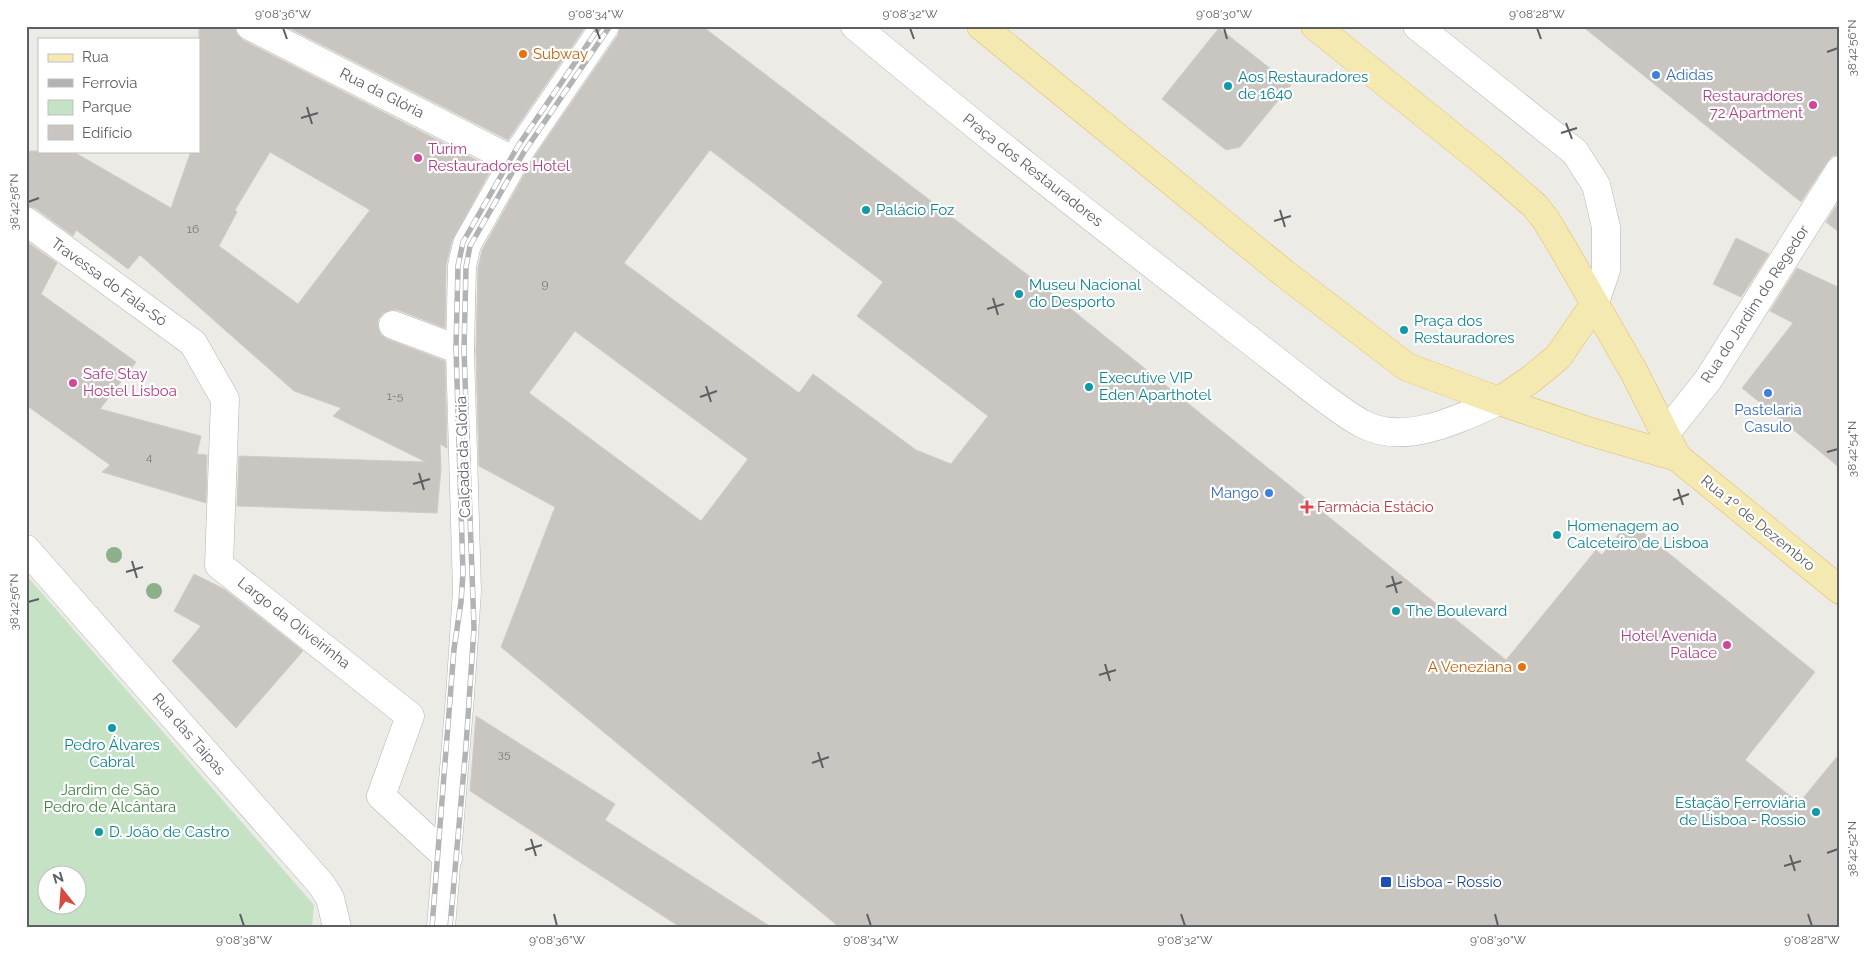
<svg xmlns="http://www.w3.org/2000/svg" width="1866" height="953" viewBox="0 0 1866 953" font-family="Raleway,sans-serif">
  <rect width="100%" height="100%" fill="#edebe5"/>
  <path fill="#c5e2c4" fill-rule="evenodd" d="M26,575L314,905L312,927H26ZM48,876H78V906H48Z"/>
  <g fill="#c9c6c1" stroke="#d1cdc4" fill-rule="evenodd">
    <path d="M199,26H234L237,34L243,40L492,168L452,241L446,265L445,328L398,310H391L383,313L378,320V327L381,335L387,339L445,361L447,448L440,444L441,469L437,513L237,506L239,456L426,462L333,416L341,408L294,391L140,255L128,269L76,230L73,236L35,208L26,206V151H72L171,208L191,151H199ZM270,152L370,210L298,304L219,246L237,212L235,210Z"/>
    <polygon points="285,26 586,26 508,140"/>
    <path d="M620,26H702L1050,292L1506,660L1596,550L1602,555L1629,521L1815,672L1745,760L1799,803L1840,753V927H839L501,647L555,507L479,466L476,350L478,268L482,250L534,157L618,35ZM710,150L883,282L857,316L988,416L951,464L916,450L813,374L799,393L624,263ZM575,331L748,459L701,521L529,393Z"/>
    <polygon points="1582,26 1840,26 1840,155 1832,156 1827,162 1801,202"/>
    <polygon points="1219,28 1291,85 1240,147 1226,150 1162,99"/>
    <polygon points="1840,200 1840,233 1826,222"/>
    <polygon points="1736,238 1769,254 1741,297 1713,284"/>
    <polygon points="26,241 57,263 41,294 136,362 100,409 201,436 197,454 207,455 206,503 102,472 110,465 26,405"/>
    <polygon points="1797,268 1840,288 1840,468 1742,388 1793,323 1770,311"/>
    <polygon points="194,574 224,589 303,651 236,728 172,661 201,626 174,611"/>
    <polygon points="476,716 615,804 605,820 771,927 680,927 470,791"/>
  </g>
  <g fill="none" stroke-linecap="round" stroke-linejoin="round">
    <g stroke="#b2b5b8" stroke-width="29">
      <g id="pedestrian">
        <polyline points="393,325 460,350"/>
        <polyline points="1665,434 1708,380 1840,170"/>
      </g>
    </g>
    <g stroke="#b2b5b8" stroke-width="29">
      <g id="minor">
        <polyline points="250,26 514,161"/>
        <polyline points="26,221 193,343 225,399 219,565 410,716 381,796 448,858"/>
        <polyline points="26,549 321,884 330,898 337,927"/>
        <polyline points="441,927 460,696 467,591 460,350 462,266 467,244 521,149 605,26"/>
      </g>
    </g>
    <g stroke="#b2b5b8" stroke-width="29">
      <g id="tertiary">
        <path d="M855,26C1006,153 1164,273 1320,395C1333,404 1346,415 1361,423C1403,447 1459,419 1499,401"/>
        <polyline points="1417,26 1575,152 1596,185 1606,227 1606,270 1594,305"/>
      </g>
    </g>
    <g stroke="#e1be6a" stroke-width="29">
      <g id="primary">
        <polyline points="981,26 1285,274 1407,367 1499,401 1591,432 1677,457 1840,590"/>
        <polyline points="1315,26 1488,165 1535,206 1546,220 1564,250 1634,372 1677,457"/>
        <polyline points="1499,401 1530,380 1558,357 1594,305"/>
      </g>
    </g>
    <use href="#pedestrian" stroke="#fff" stroke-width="28"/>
    <use href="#minor" stroke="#fff" stroke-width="28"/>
    <use href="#tertiary" stroke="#fff" stroke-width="28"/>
    <use href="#primary" stroke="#f5e9b2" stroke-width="28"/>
    <g stroke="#b2b3b3" stroke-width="5.5">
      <g id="rail">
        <polyline points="432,927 454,649 461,602 463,573 456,348 458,266 463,242 518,146 600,26"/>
        <polyline points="450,927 466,746 474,628 464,350 466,267 470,246 524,152 610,26"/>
      </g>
    </g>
    <use href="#rail" stroke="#fff" stroke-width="4" stroke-dasharray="11" stroke-linecap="butt"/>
  </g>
  <g fill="#8db08b">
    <circle cx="114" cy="555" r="8"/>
    <circle cx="154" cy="591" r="8"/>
  </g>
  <path fill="none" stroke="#5d6063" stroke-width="2" d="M283,28L287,39M596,28L600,39M910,28L914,39M1224,28L1227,39M1537,28L1541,39M1827,52L1838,48M307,107L312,124M301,118L318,113M1566,123L1572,139M1561,133L1577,128M28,202L39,198M1280,210L1285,227M1274,221L1291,216M993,298L998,315M987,309L1004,304M706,386L711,402M700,397L717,391M1827,452L1838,449M419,473L424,490M413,484L430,479M1678,489L1683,505M1673,500L1689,494M132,561L137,578M126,572L143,567M1392,576L1397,593M1386,587L1402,582M28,602L39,599M1105,664L1110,681M1099,675L1116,670M818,752L823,768M812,763L829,757M531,839L536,856M525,850L542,845M1827,853L1838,849M1790,855L1795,871M1784,866L1801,861M240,914L244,926M554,914L557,926M867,914L871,926M1181,914L1185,926M1495,914L1498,926M1808,914L1812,926"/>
  <g fill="#e8710a" stroke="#fff" stroke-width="2">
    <circle cx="523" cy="54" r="5"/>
    <circle cx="1522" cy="667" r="5"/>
  </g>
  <g fill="#3f7fe0" stroke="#fff" stroke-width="2">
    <circle cx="1656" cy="75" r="5"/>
    <circle cx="1768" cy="393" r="5"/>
    <circle cx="1269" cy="493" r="5"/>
  </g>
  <g fill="#0f9aa8" stroke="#fff" stroke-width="2">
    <circle cx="1228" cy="86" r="5"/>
    <circle cx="866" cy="210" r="5"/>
    <circle cx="1019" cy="294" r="5"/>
    <circle cx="1404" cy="330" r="5"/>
    <circle cx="1089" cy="387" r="5"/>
    <circle cx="1557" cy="535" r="5"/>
    <circle cx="1396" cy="611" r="5"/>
    <circle cx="112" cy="728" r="5"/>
    <circle cx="1816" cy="812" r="5"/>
    <circle cx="99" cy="832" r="5"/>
  </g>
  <g fill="#d1479c" stroke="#fff" stroke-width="2">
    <circle cx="1813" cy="105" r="5"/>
    <circle cx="418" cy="158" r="5"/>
    <circle cx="73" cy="383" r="5"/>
    <circle cx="1727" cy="645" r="5"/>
  </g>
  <path fill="#e0444e" stroke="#fff" stroke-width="2" d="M1304.5 499.5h5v5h5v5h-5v5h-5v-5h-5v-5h5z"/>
  <rect fill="#1a4fb4" stroke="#fff" stroke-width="2" x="1380" y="876" width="12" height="12" rx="2.5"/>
  <g text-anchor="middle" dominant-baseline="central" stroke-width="4.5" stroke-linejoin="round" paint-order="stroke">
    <g font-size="12" fill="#787a7a">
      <text x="193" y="229">16</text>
      <text x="545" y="284">9</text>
      <text x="395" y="396">1-5</text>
      <text x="149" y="457">4</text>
      <text x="504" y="754">35</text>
    </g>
    <g font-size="15" fill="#c56008" stroke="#fff" text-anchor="start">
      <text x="533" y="54">Subway</text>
      <text x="1512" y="667" text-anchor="end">A Veneziana</text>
    </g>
    <g font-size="15" fill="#366cbe" stroke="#fff" text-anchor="start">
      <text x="1666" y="75">Adidas</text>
      <text x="1768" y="410" text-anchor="middle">Pastelaria<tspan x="1768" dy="17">Casulo</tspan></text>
      <text x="1259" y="493" text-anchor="end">Mango</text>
    </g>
    <g font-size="15" fill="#0d838f" stroke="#fff" text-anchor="start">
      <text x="1238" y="77">Aos Restauradores<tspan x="1238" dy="17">de 1640</tspan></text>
      <text x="876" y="210">Palácio Foz</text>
      <text x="1029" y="285">Museu Nacional<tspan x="1029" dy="17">do Desporto</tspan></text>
      <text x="1414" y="321">Praça dos<tspan x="1414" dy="17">Restauradores</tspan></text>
      <text x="1099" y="378">Executive VIP<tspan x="1099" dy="17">Eden Aparthotel</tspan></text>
      <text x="1567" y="526">Homenagem ao<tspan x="1567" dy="17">Calceteiro de Lisboa</tspan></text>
      <text x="1406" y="611">The Boulevard</text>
      <text x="112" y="745" text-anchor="middle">Pedro Álvares<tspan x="112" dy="17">Cabral</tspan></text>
      <text x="1806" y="803" text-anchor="end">Estação Ferroviária<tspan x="1806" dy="17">de Lisboa - Rossio</tspan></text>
      <text x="109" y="832">D. João de Castro</text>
    </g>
    <g font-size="15" fill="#5d6063" stroke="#fff">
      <text transform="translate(382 93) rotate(27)">Rua da Glória</text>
      <text transform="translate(1033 170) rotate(38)">Praça dos Restauradores</text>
      <text transform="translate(109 282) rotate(36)">Travessa do Fala-Só</text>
      <text transform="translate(1755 304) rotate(-57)">Rua do Jardim do Regedor</text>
      <text transform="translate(463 457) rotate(-92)">Calçada da Glória</text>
      <text transform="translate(1758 523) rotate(39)">Rua 1º de Dezembro</text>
      <text transform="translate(294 623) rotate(38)">Largo da Oliveirinha</text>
      <text transform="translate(189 734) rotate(49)">Rua das Taipas</text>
    </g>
    <g font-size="15" fill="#b23c85" stroke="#fff" text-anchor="end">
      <text x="1803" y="96">Restauradores<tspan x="1803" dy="17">72 Apartment</tspan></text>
      <text x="428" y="149" text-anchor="start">Turim<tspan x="428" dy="17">Restauradores Hotel</tspan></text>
      <text x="83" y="374" text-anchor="start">Safe Stay<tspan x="83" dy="17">Hostel Lisboa</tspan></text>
      <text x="1717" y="636">Hotel Avenida<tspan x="1717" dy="17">Palace</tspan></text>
    </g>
    <g font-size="15" fill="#be3a42" stroke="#fff" text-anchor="start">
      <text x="1317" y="507">Farmácia Estácio</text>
    </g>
    <g font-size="15" fill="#3f8041" stroke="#fff">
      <text x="110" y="790">Jardim de São<tspan x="110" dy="17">Pedro de Alcântara</tspan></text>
    </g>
    <g font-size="15" fill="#164399" stroke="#fff" text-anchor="start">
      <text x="1397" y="882">Lisboa - Rossio</text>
    </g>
  </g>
  <rect width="1866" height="953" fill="none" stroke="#ffffff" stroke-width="55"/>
  <rect x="38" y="38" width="162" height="115" fill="#ffffff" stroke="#bebfc1"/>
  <rect x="48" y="54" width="25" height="8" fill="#f5e9b2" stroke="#bebfc1"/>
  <text x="82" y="62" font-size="15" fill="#5d6063">Rua</text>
  <rect x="48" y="79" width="25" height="8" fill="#b2b3b3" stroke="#bebfc1"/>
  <text x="82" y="88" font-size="15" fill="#5d6063">Ferrovia</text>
  <rect x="48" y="100" width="25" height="15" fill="#c5e2c4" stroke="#bebfc1"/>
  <text x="82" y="112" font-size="15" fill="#5d6063">Parque</text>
  <rect x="48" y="125" width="25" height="15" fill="#c9c6c1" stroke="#bebfc1"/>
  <text x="82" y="138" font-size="15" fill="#5d6063">Edifício</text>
  <g transform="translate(62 890) rotate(343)"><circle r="24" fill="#ffffff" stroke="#bebfc1"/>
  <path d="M0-4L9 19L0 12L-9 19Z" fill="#d54c43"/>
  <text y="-8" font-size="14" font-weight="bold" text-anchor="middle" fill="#5d6063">N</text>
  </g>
  <rect x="28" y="28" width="1810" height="898" fill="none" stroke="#5d6063" stroke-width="2"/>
  <g font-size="12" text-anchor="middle" fill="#5d6063">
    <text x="283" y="18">9°08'36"W</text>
    <text x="596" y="18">9°08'34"W</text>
    <text x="910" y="18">9°08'32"W</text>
    <text x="1224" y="18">9°08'30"W</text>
    <text x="1537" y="18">9°08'28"W</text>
    <text transform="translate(1852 48) rotate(-90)" y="4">38°42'56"N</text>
    <text transform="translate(14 202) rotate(-90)" y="4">38°42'58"N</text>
    <text transform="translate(1852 449) rotate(-90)" y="4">38°42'54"N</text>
    <text transform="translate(14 602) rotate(-90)" y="4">38°42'56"N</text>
    <text transform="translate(1852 849) rotate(-90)" y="4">38°42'52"N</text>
    <text x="244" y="944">9°08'38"W</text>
    <text x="557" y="944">9°08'36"W</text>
    <text x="871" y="944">9°08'34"W</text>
    <text x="1185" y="944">9°08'32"W</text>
    <text x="1498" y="944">9°08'30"W</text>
    <text x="1812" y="944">9°08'28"W</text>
  </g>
</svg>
